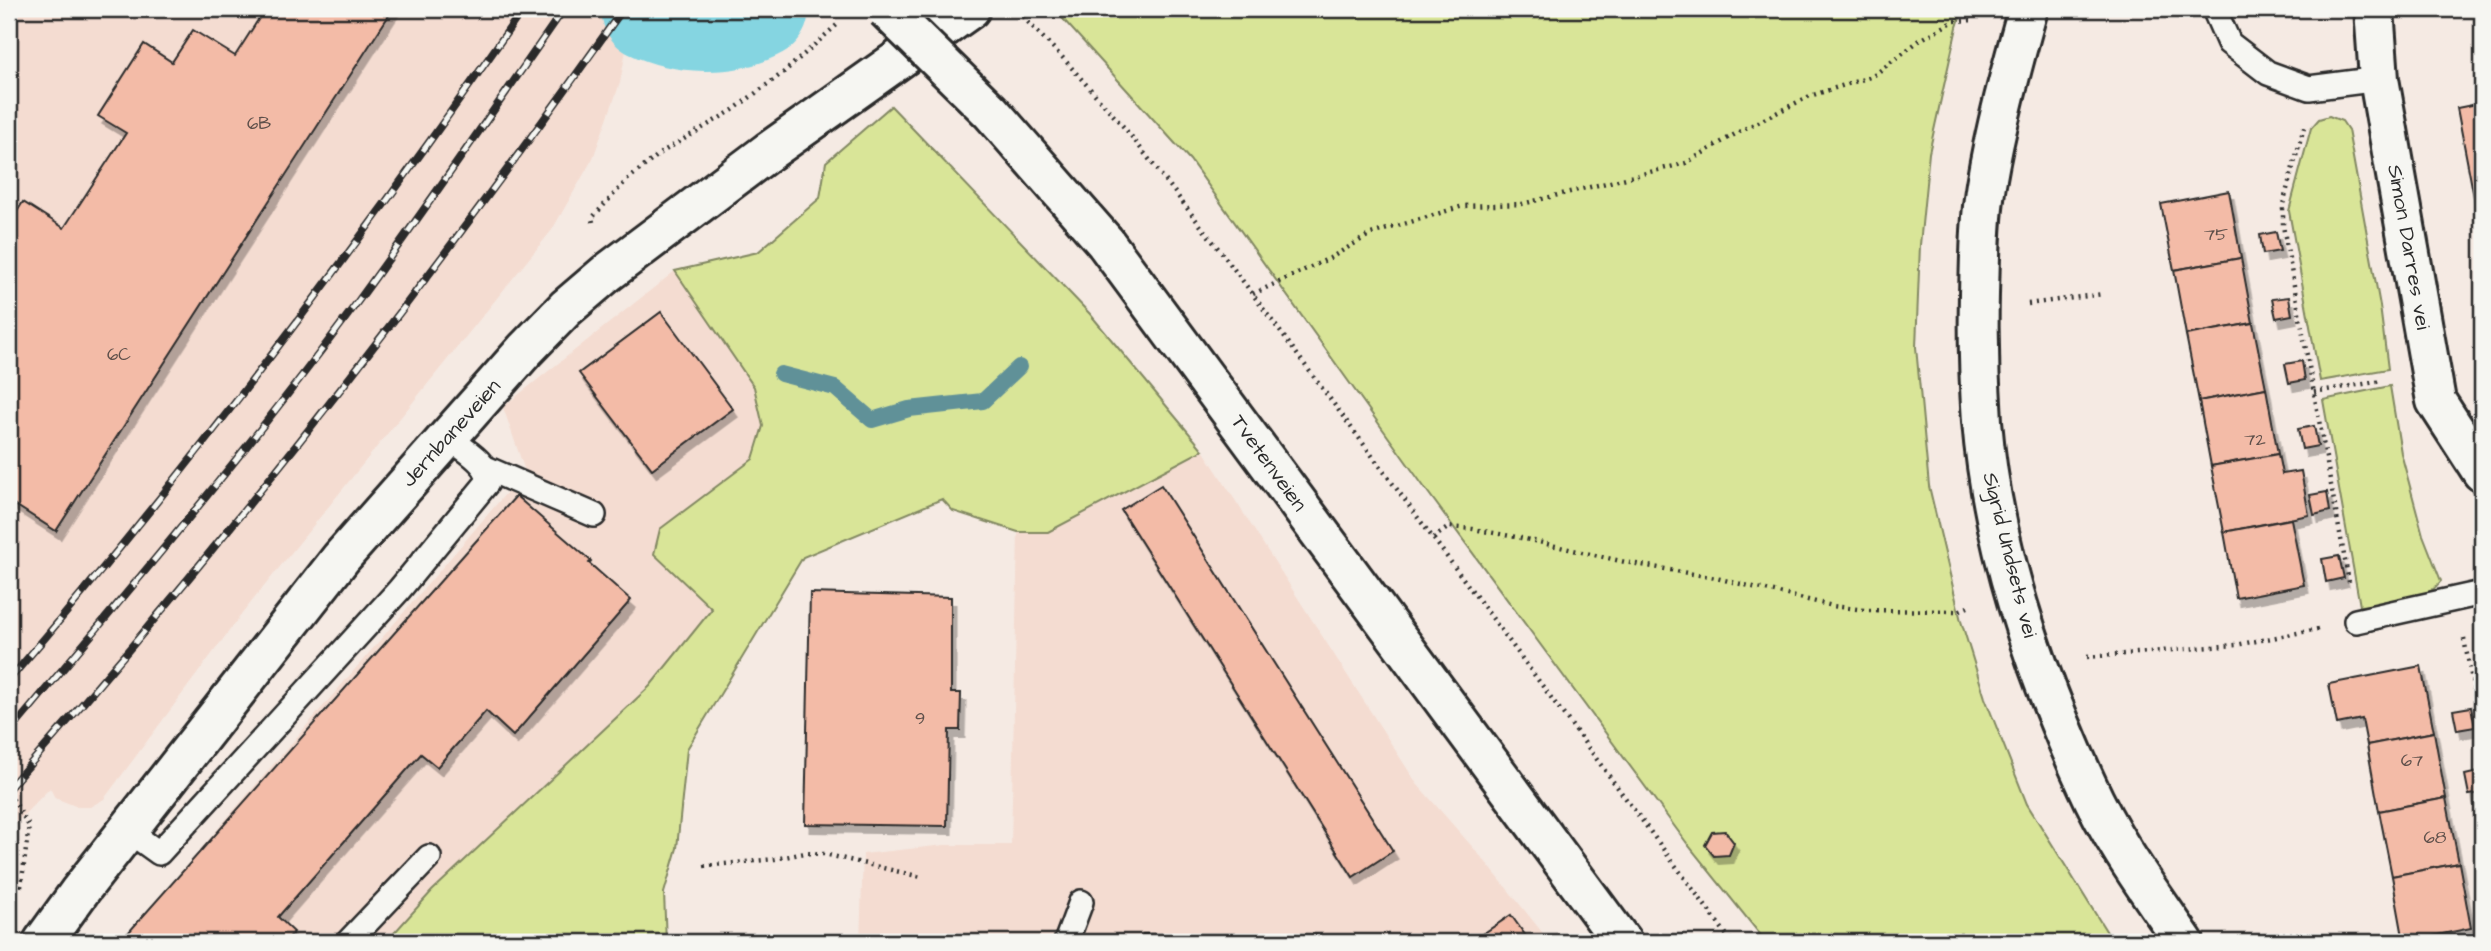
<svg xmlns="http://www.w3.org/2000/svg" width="2491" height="951" viewBox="0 0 2491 951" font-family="'Architects Daughter',sans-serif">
  <defs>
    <filter id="shadow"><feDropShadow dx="4.5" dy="8" stdDeviation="0" flood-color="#0004"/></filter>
  </defs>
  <rect width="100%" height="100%" fill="#f5eae3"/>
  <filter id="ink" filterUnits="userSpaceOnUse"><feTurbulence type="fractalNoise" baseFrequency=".0143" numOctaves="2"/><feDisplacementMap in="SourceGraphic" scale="14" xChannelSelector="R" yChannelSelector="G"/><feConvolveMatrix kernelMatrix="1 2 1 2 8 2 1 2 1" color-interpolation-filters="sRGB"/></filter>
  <g filter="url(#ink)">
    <g fill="#f4dcd1">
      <polygon points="9,9 653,9 626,50 620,83 593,158 552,230 241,615 104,799 90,807 78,807 55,798 50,788 9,830"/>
      <polygon points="675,271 754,387 763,426 753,459 660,529 654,554 712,609 650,686 432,891 386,942 121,942 525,471 503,407"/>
      <polygon points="1203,450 1417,784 1484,860 1550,942 860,942 863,854 945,845 1011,845 1018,532 1048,532"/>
    </g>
    <g fill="#d9e598" stroke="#828862" stroke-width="2">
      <polygon points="1054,9 1963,9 1957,27 1929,153 1920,245 1916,347 1929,486 1961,621 1985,698 2027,804 2113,942 1766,942 1689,846 1427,491 1190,160"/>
      <polygon points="891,106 1090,314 1203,450 1048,532 1018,532 953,511 942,499 803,557 687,749 677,848 664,893 666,942 386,942 432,891 650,686 712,609 654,554 660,529 753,459 763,426 754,387 675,271 758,252 820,198 826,162"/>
      <polygon points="2329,116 2342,121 2348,130 2380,306 2388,369 2320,381 2289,211 2311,128 2319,119"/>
      <path d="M2390,386L2401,453L2423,535L2441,581C2422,606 2389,603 2360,606L2323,400Z"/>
    </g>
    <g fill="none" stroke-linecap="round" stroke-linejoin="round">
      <polyline stroke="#619198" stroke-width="16" points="781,374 835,388 872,420 909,409 983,401 1019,367"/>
      <path stroke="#85d5e1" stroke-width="100" d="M651,9C682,24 728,26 759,9"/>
    </g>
    <g fill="#f3bba7" stroke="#2b2b2b" stroke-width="2" filter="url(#shadow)">
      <polygon points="265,9 393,9 56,531 9,501 9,224 23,202 64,228 126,133 98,116 144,44 172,62 193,30 235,56"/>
      <polygon points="2482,103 2482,239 2457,108"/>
      <polygon points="2229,191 2241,258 2174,270 2161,204"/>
      <polygon points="2276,232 2280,251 2263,254 2260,235"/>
      <polygon points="2241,258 2253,323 2186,335 2174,270"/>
      <polygon points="2289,297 2292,315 2276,318 2272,299"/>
      <polygon points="661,312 733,409 652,469 579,373"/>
      <polygon points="2253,323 2266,388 2199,401 2186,335"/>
      <polygon points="2302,361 2305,380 2289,383 2285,364"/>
      <polygon points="2266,388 2278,454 2211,466 2199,401"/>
      <polygon points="2314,426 2318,446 2302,449 2298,429"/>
      <polygon points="2278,454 2282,474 2301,471 2309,515 2224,532 2211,466"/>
      <polygon points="1161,485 1393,851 1353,877 1121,510"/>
      <polygon points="2327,492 2330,511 2314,515 2310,495"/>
      <polygon points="516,496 591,561 589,563 631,600 513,736 486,711 437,767 421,754 278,917 294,932 285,942 120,942"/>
      <polygon points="2291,519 2304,585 2236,598 2224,532"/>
      <polygon points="2339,556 2344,578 2326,582 2322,559"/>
      <polygon points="810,593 951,597 951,693 961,693 960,730 949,730 947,826 805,824"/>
      <polygon points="2421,666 2434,732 2367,745 2362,719 2337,724 2329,684"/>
      <polygon points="2471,707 2475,727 2457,730 2453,710"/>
      <polygon points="2434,732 2446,798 2379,811 2367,745"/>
      <polygon points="2482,771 2482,793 2469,795 2465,775"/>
      <polygon points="2446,798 2459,863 2392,876 2379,811"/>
      <polygon points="1725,831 1734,843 1729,855 1714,856 1705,845 1712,832"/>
      <polygon points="2482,840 2482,859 2481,859 2478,841"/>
      <polygon points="2459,863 2471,928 2404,942 2392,876"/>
      <polygon points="1511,915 1530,942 1471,942"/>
      <polygon points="1143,934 1317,935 1317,942 1143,942"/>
    </g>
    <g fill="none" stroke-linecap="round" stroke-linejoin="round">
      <g stroke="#2b2b2b" stroke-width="28">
        <g id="service">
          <polyline points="2214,9 2229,43 2268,73 2309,88 2379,79"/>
          <polyline points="486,468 594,515"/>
          <polyline points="2356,621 2482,593"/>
          <path d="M127,830L159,853L399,590L487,483C493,464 460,447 447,437"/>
          <polyline points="348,942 429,857"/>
          <polyline points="1066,942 1081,902"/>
        </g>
      </g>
      <g stroke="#2b2b2b" stroke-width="44">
        <g id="minor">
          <path d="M2028,9C2012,67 1996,124 1986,184C1980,220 1980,258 1979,294C1978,337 1979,379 1982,421C1992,546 2035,672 2087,785C2112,841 2150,892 2184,942"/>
          <polyline points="2374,9 2379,79 2436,401 2482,472"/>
        </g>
      </g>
      <g stroke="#2b2b2b" stroke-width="44">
        <polyline id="tertiary" points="43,942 80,891 341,558 525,350 566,308 607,273 768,152 970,9"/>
      </g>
      <g stroke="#2b2b2b" stroke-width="44">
        <polyline id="secondary" points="1105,242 1622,942"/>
      </g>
      <g stroke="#2b2b2b" stroke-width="4.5" stroke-dasharray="2 5" stroke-linecap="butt">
        <polyline points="1018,12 1063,58 1128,132 1228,261 1732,942"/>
        <polyline points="2304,127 2283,204 2283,226 2349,582"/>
        <polyline points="593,222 592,218 627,180 662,152 733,110 784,72 839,23"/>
        <polyline points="1253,294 1330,258 1371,234 1463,206 1522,204 1686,163 1742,130 1810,96 1873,76 1920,40 1954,21 1974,20"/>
        <polyline points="2028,304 2103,294"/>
        <polyline points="2314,392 2382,381"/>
        <polyline points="1433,538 1449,527 1473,529 1521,538 1625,562 1716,578 1833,606 1865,610 1958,611 1968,607"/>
        <polyline points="2464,639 2482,731"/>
        <polyline points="2087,657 2236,645 2318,629"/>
        <polyline points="9,793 29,826 21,887"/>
        <polyline points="704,866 775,859 805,853 824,854 921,877"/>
      </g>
      <use href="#service" stroke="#f6f6f2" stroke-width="23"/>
      <use href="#minor" stroke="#f6f6f2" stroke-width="38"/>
      <use href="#tertiary" stroke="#f6f6f2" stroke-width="38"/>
      <use href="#secondary" stroke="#f6f6f2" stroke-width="38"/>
      <g stroke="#2b2b2b" stroke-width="8">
        <g id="rail">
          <path d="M9,680C193,466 362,241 523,9"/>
          <path d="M9,733C127,593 247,452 356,304C427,207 495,108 564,9"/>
          <path d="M9,788C229,540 432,279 623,9"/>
        </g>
      </g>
      <use href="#rail" stroke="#f6f6f2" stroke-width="5" stroke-dasharray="16" stroke-linecap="butt"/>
      <g stroke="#2b2b2b" stroke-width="44" stroke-linecap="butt">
        <polyline id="secondary-bridge" points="886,9 991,112 1105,242"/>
      </g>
      <use href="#secondary-bridge" stroke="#f6f6f2" stroke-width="38"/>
    </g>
  </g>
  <g text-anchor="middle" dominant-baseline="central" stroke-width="6" stroke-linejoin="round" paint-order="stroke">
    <g font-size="18" fill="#5d4f4a">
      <text x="259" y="123">6B</text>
      <text x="2216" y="234">75</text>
      <text x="119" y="354">6C</text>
      <text x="2255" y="439">72</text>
      <text x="920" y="718">9</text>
      <text x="2412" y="760">67</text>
      <text x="2435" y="837">68</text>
    </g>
    <g font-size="21" fill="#2b2b2b" stroke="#f6f6f2">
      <text transform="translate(2409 247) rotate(80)">Simon Darres vei</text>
      <text transform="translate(451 433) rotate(-48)">Jernbaneveien</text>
      <text transform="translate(1269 463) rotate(54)">Tvetenveien</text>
      <text transform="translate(2010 555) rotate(76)">Sigrid Undsets vei</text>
    </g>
  </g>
  <rect width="2491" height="951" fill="none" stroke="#f6f6f2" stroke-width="35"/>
  <rect x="18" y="18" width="2456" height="916" fill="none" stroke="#2b2b2b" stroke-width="2.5" filter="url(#ink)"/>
</svg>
